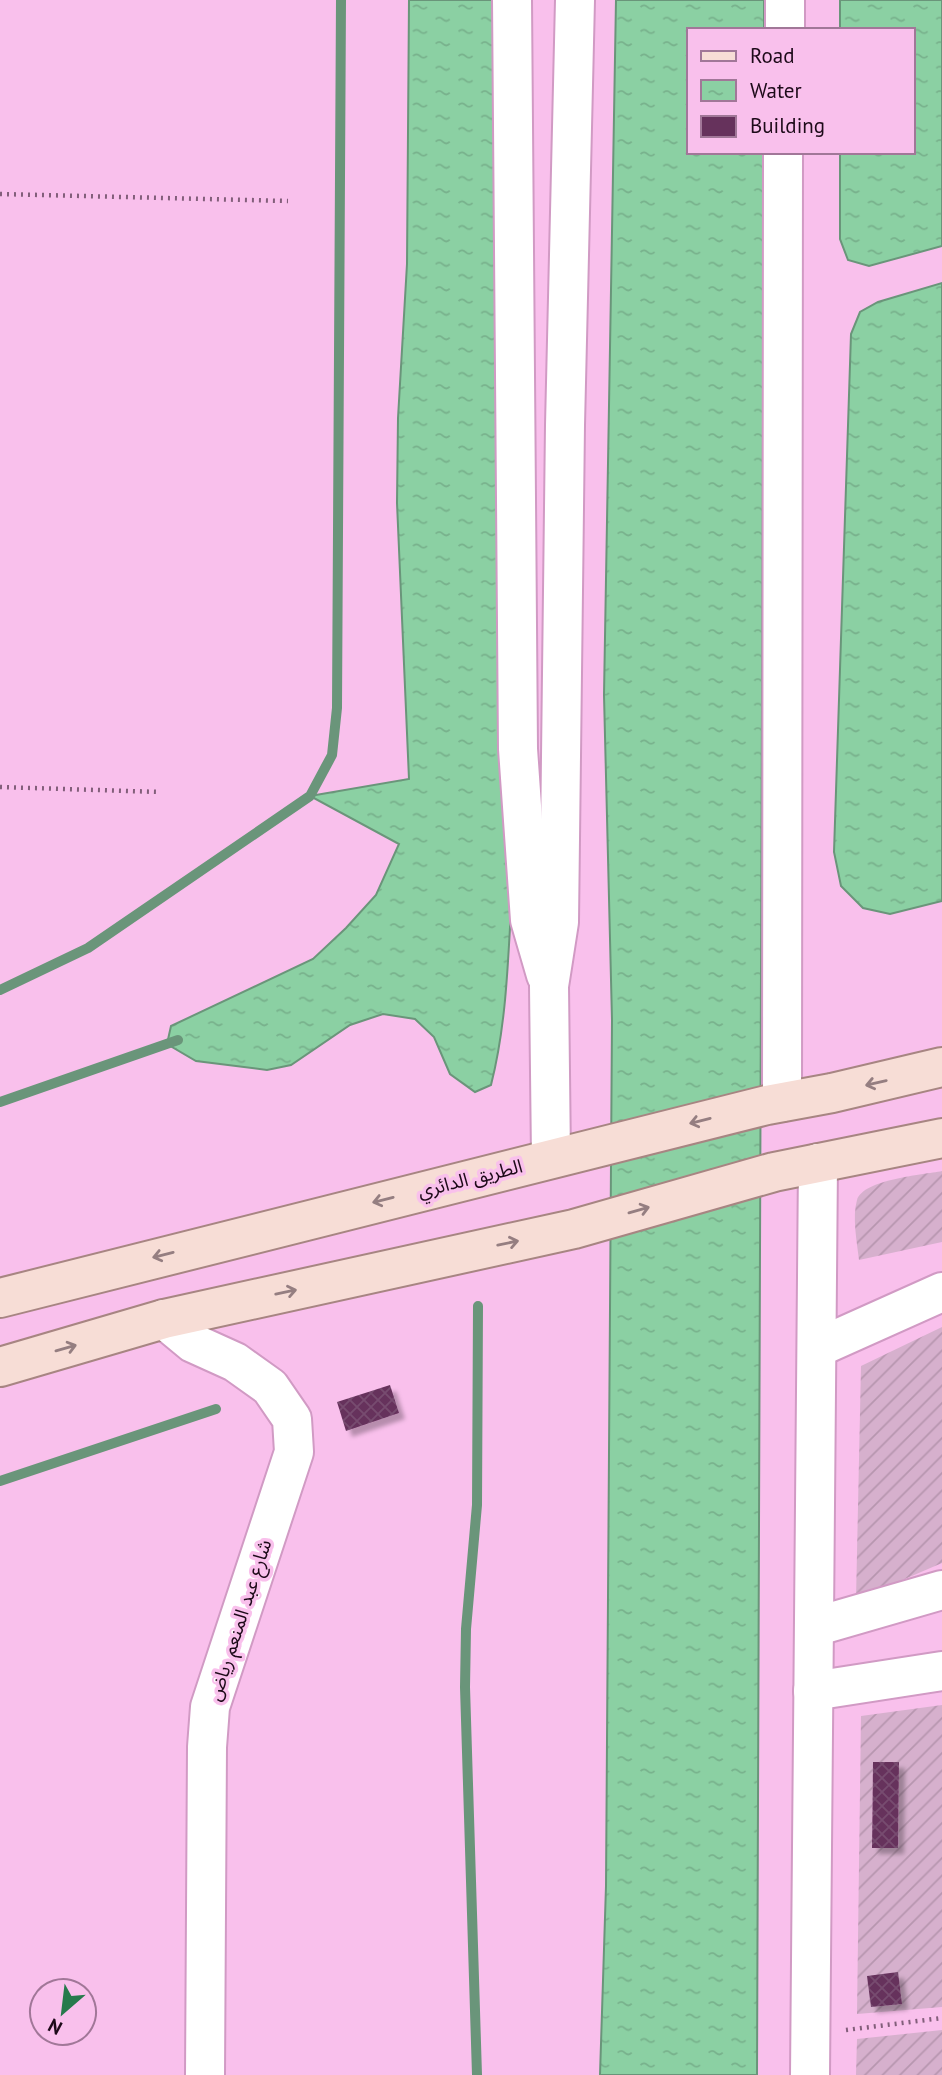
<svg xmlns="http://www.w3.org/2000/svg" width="942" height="2075" viewBox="0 0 942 2075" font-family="'PT Sans','Noto Sans Arabic',sans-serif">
  <defs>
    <pattern id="garden-furrows" width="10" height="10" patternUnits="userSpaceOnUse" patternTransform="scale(1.75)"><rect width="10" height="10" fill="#d6b0cd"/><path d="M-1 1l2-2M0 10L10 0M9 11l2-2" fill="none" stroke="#b796af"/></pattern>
    <pattern id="water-ripples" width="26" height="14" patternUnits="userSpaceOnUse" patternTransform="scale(1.75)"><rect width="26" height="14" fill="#8bd0a3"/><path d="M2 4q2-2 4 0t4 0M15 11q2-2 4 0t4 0" fill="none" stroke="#78b18c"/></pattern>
    <pattern id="building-cross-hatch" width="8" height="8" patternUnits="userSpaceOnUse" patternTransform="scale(1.75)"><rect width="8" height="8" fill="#66325c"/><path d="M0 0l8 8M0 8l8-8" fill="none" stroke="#774c6f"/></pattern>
    <filter id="shadow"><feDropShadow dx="6" dy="6" stdDeviation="2" flood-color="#0004"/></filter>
  </defs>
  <rect width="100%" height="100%" fill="#f9c0ec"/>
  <g fill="url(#garden-furrows)" fill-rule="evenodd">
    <path d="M942,1171V1242L859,1260C857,1242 852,1217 857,1200C864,1179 922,1175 942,1171Z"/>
    <polygon points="942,1327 942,1563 856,1600 861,1366"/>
    <path d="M942,1705V2007L857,2014L861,1716ZM873,1762L899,1763L898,1848L872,1847Z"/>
    <polygon points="942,2030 942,2075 856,2075 857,2039"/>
  </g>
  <g fill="url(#water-ripples)" stroke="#6a957a" stroke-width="2">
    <path d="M409,0H500L512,892C508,957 507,1022 491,1085L475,1092L450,1074L434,1037L415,1019L383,1014L350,1025L291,1065L267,1070L196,1061L167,1044L171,1026L313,959L346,928L376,895L399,844L310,796L409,779L397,503L398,418L407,264Z"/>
    <polygon points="616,0 764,0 764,30 688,30 688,152 764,152 757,2075 600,2075 606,1886 612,1020 604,695"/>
    <polygon points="840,0 942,0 942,246 869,266 848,260 840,239 840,152 912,152 912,30 840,30"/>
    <polygon points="942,283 942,901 890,914 863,908 841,886 834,852 851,334 860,312 878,302"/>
  </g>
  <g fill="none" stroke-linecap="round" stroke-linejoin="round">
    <g stroke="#6a957a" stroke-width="10">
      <polyline points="0,990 88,948 310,796 332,755 337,708 341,0"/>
      <polyline points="0,1102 178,1040"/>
      <polyline points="0,1481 216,1409"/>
      <polyline points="477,2075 465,1687 466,1629 477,1505 478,1306"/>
    </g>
  </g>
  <g fill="url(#building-cross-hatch)" filter="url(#shadow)">
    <polygon points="390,1385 399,1413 346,1431 337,1402"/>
    <polygon points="873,1762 899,1762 898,1848 872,1848"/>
    <polygon points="898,1972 902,2004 871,2007 867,1976"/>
  </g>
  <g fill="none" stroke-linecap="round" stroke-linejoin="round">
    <g stroke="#d19ac4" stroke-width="42">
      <g id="minor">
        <polyline points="512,0 518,749 530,920 546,975"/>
        <polyline points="785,30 785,0"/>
        <polyline points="782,1102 783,152"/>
        <polyline points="551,1158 549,986 559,922 565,425 575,0"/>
        <polyline points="164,1319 193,1343 235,1362 270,1387 292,1419 294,1452 210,1707 207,1747 205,2075"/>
        <polyline points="817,1348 942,1292"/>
        <polyline points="814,1627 942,1590"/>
        <polyline points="813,1691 942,1671"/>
        <polyline points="810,2075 818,1163"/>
      </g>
    </g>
    <g stroke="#a78582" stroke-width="42">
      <g id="major">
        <polyline points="0,1298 767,1105 832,1093 942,1067"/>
        <polyline points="0,1367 164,1319 574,1229 774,1172 942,1138"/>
      </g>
    </g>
    <g stroke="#825e7a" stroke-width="4.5" stroke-dasharray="2 5" stroke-linecap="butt">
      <polyline points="0,194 288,201"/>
      <polyline points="0,787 160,792"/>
      <polyline points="846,2030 942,2018"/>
    </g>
    <use href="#minor" stroke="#fff" stroke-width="38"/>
    <use href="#major" stroke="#f7ddd6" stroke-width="38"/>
  </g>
  <defs><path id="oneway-shaft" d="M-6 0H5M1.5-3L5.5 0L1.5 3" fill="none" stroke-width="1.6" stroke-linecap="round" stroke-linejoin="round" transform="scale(1.75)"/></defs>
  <g stroke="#957e81">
    <use href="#oneway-shaft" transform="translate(876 1083) rotate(167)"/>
    <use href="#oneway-shaft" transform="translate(700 1121) rotate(166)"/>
    <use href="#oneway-shaft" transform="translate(383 1200) rotate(166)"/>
    <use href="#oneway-shaft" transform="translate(639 1210) rotate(-16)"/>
    <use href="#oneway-shaft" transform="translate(508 1243) rotate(-12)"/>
    <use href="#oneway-shaft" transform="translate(163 1255) rotate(166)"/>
    <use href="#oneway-shaft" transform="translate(286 1292) rotate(-12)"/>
    <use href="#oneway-shaft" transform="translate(66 1348) rotate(-16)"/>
  </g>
  <g text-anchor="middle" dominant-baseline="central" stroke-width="7" stroke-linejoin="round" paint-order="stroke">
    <g font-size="19" fill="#1d0a19" stroke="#f9c0ec">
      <text transform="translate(470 1178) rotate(-14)">الطريق الدائري</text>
      <text transform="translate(239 1620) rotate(-72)">شارع عبد المنعم رياض</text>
    </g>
  </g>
  <rect x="687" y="28" width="228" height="126" fill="#f9c0ec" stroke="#a17798" stroke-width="2"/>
  <rect x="701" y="51" width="35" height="10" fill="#f7ddd6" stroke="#a17798" stroke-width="2"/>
  <text x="750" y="63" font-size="21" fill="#1d0a19">Road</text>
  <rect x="701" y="80" width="35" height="21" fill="url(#water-ripples)" stroke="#a17798" stroke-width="2"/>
  <text x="750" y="98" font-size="21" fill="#1d0a19">Water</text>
  <rect x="701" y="116" width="35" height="21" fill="#66325c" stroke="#a17798" stroke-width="2"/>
  <text x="750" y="133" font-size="21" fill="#1d0a19">Building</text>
  <g transform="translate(63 2012) rotate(208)"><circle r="33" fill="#f9c0ec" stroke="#a17798" stroke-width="2"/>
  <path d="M0-5L12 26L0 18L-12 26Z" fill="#277a4c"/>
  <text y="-10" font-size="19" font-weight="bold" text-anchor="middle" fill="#1d0a19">N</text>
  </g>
</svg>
